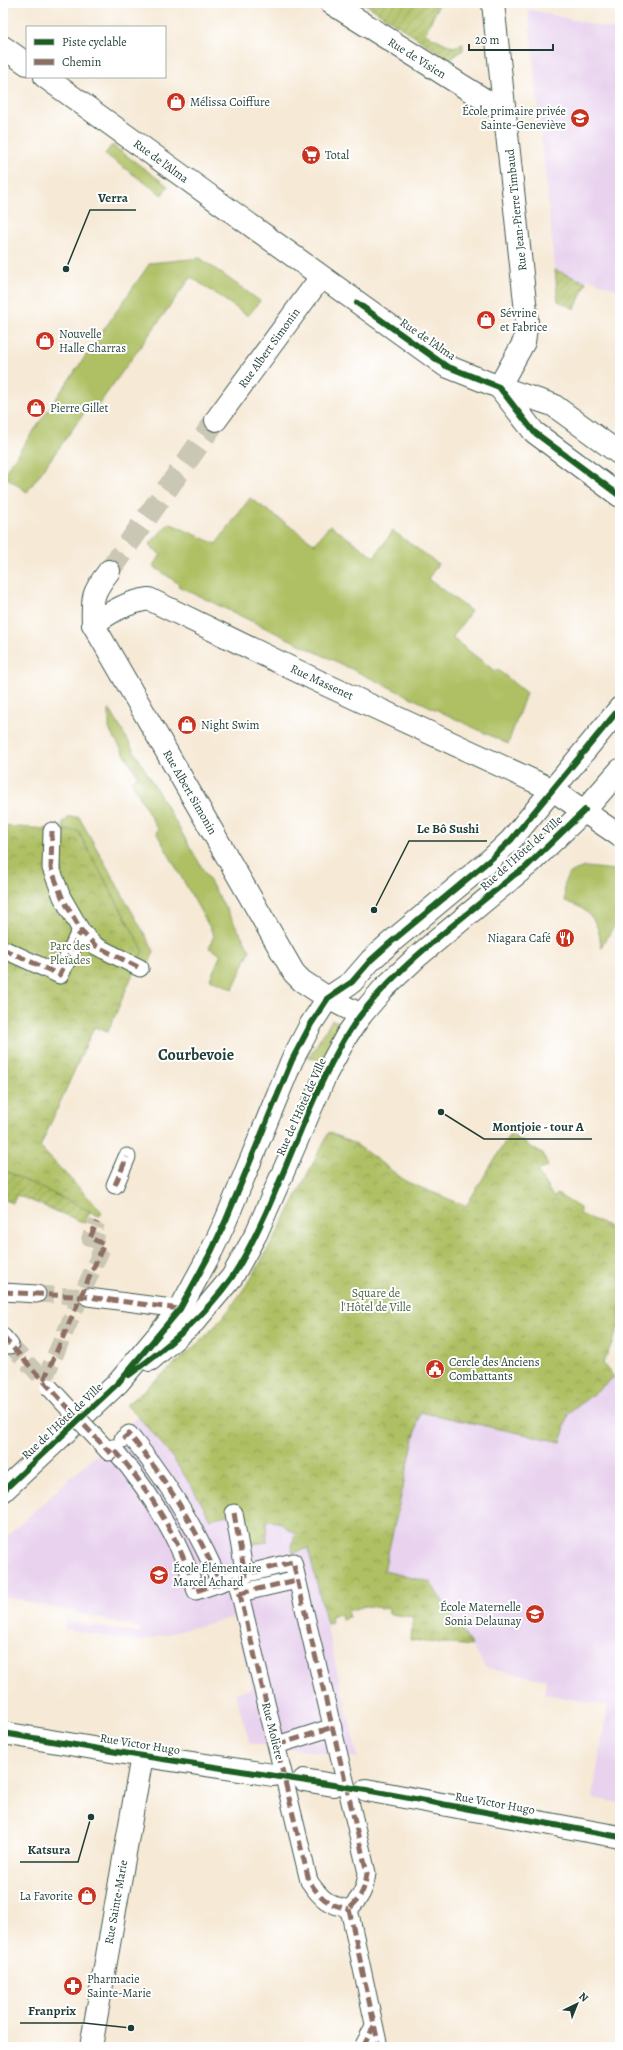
<svg xmlns="http://www.w3.org/2000/svg" width="623" height="2050" viewBox="0 0 623 2050" font-family="Alegreya,serif">
  <defs>
    <pattern id="park-crowns" width="20" height="18" patternUnits="userSpaceOnUse"><rect width="20" height="18" fill="#aec064"/><path d="M2 6a3 3 0 1 1 6 0M12 15a3 3 0 1 1 6 0" fill="none" stroke="#8d9d53"/></pattern>
    <pattern id="garden-furrows" width="10" height="10" patternUnits="userSpaceOnUse"><rect width="10" height="10" fill="#aec064"/><path d="M-1 1l2-2M0 10L10 0M9 11l2-2" fill="none" stroke="#8d9d53"/></pattern>
  </defs>
  <rect width="100%" height="100%" fill="#fff"/>
  <filter id="ink" filterUnits="userSpaceOnUse"><feTurbulence type="fractalNoise" baseFrequency=".025" numOctaves="2"/><feDisplacementMap in="SourceGraphic" scale="8" xChannelSelector="R" yChannelSelector="G"/><feConvolveMatrix kernelMatrix="1 2 1 2 8 2 1 2 1" color-interpolation-filters="sRGB"/></filter>
  <filter id="wash" filterUnits="userSpaceOnUse"><feTurbulence type="fractalNoise" baseFrequency=".012" numOctaves="4" result="noise"/><feDisplacementMap in="SourceGraphic" scale="16" xChannelSelector="R" yChannelSelector="G"/><feGaussianBlur stdDeviation="0.9" result="paint"/><feColorMatrix in="noise" values="0 0 0 0 0 0 0 0 0 0 0 0 0 0 0 0 0 1.4 0 .05"/><feComposite in="paint" operator="in"/></filter>
  <g filter="url(#wash)">
    <rect width="100%" height="100%" fill="#f6e9d5"/>
    <g fill="#e8d2ee">
      <polygon points="528,9 620,31 620,291 588,278 586,282 555,270"/>
      <polygon points="620,1372 620,1803 592,1798 608,1706 544,1694 546,1680 486,1668 430,1582 384,1571 420,1412 468,1423 568,1414"/>
      <polygon points="138,1416 182,1470 210,1519 239,1512 265,1521 279,1521 296,1534 308,1548 358,1758 250,1743 235,1693 253,1689 234,1617 137,1642 64,1629 65,1621 140,1634 141,1628 3,1596 3,1540"/>
    </g>
    <g fill="#aec064" stroke="#667e4c">
      <polygon points="112,145 168,186 162,195 105,154"/>
      <polygon points="200,258 260,301 248,316 191,277 96,408 90,405 27,492 3,475 150,263"/>
      <polygon points="250,498 315,544 330,525 374,557 393,531 438,564 428,579 471,611 452,638 495,671 497,669 526,693 508,744 178,586 179,584 153,566 161,555 149,545 169,523 216,544"/>
      <polygon points="109,708 250,950 233,989 210,979 221,954 209,948 214,935 156,832 158,830 131,781 138,776 109,729"/>
      <polygon points="67,817 79,817 154,951 149,964 110,947 63,867 63,821 67,821"/>
      <path d="M586,867L615,870L620,874V929L615,925L601,947C599,921 590,909 565,901C563,880 564,872 586,867Z"/>
      <polygon points="332,1020 344,1023 323,1062 309,1057"/>
    </g>
    <g fill="url(#park-crowns)" stroke="#667e4c">
      <polygon points="3,826 78,831 143,950 108,1032 94,1027 40,1147 102,1212 99,1216 3,1170"/>
      <path d="M329,1132L357,1145L407,1182L466,1206L510,1134L544,1155L548,1167L537,1171L554,1198L557,1194L580,1208V1214L620,1231V1324L603,1364L614,1377L568,1414L561,1442L420,1412L384,1571L430,1582L472,1646L411,1640L413,1617L389,1614V1609L366,1606L347,1611L349,1617L342,1619L341,1614L330,1616L332,1623L327,1624L308,1548L293,1553L291,1545L296,1534L279,1522L266,1521L267,1542L246,1545L239,1512L210,1519C188,1477 161,1438 126,1405C160,1376 199,1347 227,1312C268,1260 298,1191 329,1132Z"/>
    </g>
    <g fill="url(#garden-furrows)" stroke="#667e4c">
      <polygon points="364,3 437,3 439,4 425,34 453,47 463,44 463,50 450,60"/>
      <polygon points="555,270 586,282 575,309 558,301"/>
      <polygon points="3,1170 90,1211 85,1223 17,1195 13,1203 3,1199"/>
    </g>
  </g>
  <g filter="url(#ink)">
    <g fill="none" stroke-linecap="round" stroke-linejoin="round">
      <g stroke="#cbc7b5" stroke-width="17" stroke-dasharray="17 8" stroke-linecap="butt">
        <polyline points="37,1294 88,1297"/>
        <polyline points="10,1345 44,1380 104,1244 90,1238 97,1222"/>
      </g>
      <polyline stroke="#cbc7b5" stroke-width="22" stroke-dasharray="22 11" stroke-linecap="butt" points="109,571 216,420"/>
      <g stroke="#3f574c" stroke-width="19">
        <g id="pedestrian">
          <polyline points="52,831 51,868 62,897 82,932 96,946 140,968"/>
          <polyline points="3,949 60,975 78,936 82,932"/>
          <polyline points="115,1185 127,1157"/>
          <polyline points="3,1292 37,1294"/>
          <polyline points="88,1297 180,1309"/>
          <polyline points="3,1337 10,1345"/>
          <path d="M123,1439L129,1434C166,1479 197,1529 220,1583"/>
          <path d="M113,1448C150,1491 178,1536 196,1591L247,1574"/>
          <polyline points="234,1513 245,1575"/>
          <path d="M253,1572L293,1562L367,1873C365,1889 361,1898 349,1909"/>
          <path d="M236,1578L309,1881C321,1899 328,1905 349,1909"/>
          <polyline points="240,1593 297,1580"/>
          <polyline points="277,1745 333,1727"/>
          <polyline points="349,1909 379,2047"/>
          <polyline points="363,2047 374,2026"/>
        </g>
      </g>
      <g stroke="#3f574c" stroke-width="24">
        <g id="minor">
          <polyline points="331,3 504,112"/>
          <polyline points="493,3 527,321 524,342 499,387"/>
          <polyline points="216,420 321,277"/>
          <path d="M109,571C92,593 92,597 93,624L294,973L302,981L328,998"/>
          <path d="M93,624C111,612 127,602 149,599L320,682L553,790"/>
          <polyline points="91,2047 142,1756"/>
        </g>
      </g>
      <g stroke="#3f574c" stroke-width="24">
        <g id="tertiary">
          <polyline points="3,1733 117,1752 273,1775"/>
          <polyline points="304,1780 333,1785"/>
          <polyline points="366,1790 620,1837"/>
        </g>
      </g>
      <g stroke="#3f574c" stroke-width="24">
        <g id="secondary">
          <polyline points="3,47 27,64"/>
          <polyline points="45,77 446,366 499,387 553,405 620,454"/>
          <polyline points="499,387 534,432 620,496"/>
          <polyline points="553,790 620,836"/>
          <polyline points="328,998 361,1015"/>
          <polyline points="150,1360 194,1322 232,1277 256,1234 326,1074 347,1035 361,1015 384,988 418,956 530,863 585,810 620,770"/>
          <polyline points="3,1491 118,1383 180,1309 212,1250 226,1220 292,1060 311,1024 328,998 352,982 371,960 390,943 491,859 511,840 620,708"/>
        </g>
      </g>
      <use href="#pedestrian" stroke="#fff" stroke-width="17"/>
      <use href="#minor" stroke="#fff" stroke-width="22"/>
      <use href="#tertiary" stroke="#fff" stroke-width="22"/>
      <use href="#secondary" stroke="#fff" stroke-width="22"/>
      <g stroke="#3f574c" stroke-width="19" stroke-linecap="butt">
        <polyline id="pedestrian-bridge" points="49,1387 109,1452 113,1448"/>
      </g>
      <use href="#pedestrian-bridge" stroke="#fff" stroke-width="17"/>
      <g stroke="#8d6e63" stroke-width="5" stroke-dasharray="10 5" stroke-linecap="butt">
        <polyline points="52,831 51,868 62,897 82,932 96,946 140,968"/>
        <polyline points="3,949 60,975 78,936 82,932"/>
        <polyline points="115,1185 127,1157"/>
        <polyline points="3,1292 88,1297 180,1309"/>
        <path d="M3,1337L109,1452L113,1448C150,1491 178,1536 196,1591L248,1574"/>
        <polyline points="44,1380 104,1244 90,1238 97,1222"/>
        <path d="M123,1439L129,1434C166,1479 197,1529 220,1583"/>
        <polyline points="234,1513 245,1575"/>
        <path d="M253,1572L293,1562L367,1873C365,1889 361,1898 349,1909"/>
        <path d="M236,1578L309,1881C321,1899 328,1905 349,1909"/>
        <polyline points="240,1593 297,1580"/>
        <polyline points="277,1745 333,1727"/>
        <polyline points="349,1909 379,2047"/>
        <polyline points="363,2047 374,2026"/>
      </g>
      <g stroke="#fff" stroke-width="8">
        <g id="cycleway">
          <polyline points="357,303 446,366 499,387 534,432 620,496"/>
          <path d="M129,1375C167,1347 205,1316 232,1277C247,1255 258,1230 269,1206C294,1149 315,1088 347,1035C383,975 460,921 514,875L525,868L585,810"/>
          <polyline points="3,1491 118,1383 180,1309 212,1250 226,1220 292,1060 311,1024 328,998 352,982 371,960 390,943 491,859 511,840 620,708"/>
          <polyline points="3,1733 117,1752 366,1790 620,1837"/>
        </g>
      </g>
      <use href="#cycleway" stroke="#1b5e20" stroke-width="6"/>
    </g>
  </g>
  <defs>
    <g id="shop-disc" transform="scale(1)"><circle r="9.5" fill="#c8321e" stroke="#fff"/><path d="M-5-2.5h2.3a2.7 3.5 0 0 1 5.4 0H5L5.5 6h-11ZM-1.5-2.5h3a1.5 2.3 0 0 0-3 0Z" fill="#fff"/></g>
    <g id="school-disc" transform="scale(1)"><circle r="9.5" fill="#c8321e" stroke="#fff"/><path d="M0-5L7-2L0 1L-7-2ZM-4 1L0 2.5L4 1V4Q0 6-4 4Z" fill="#fff"/></g>
    <g id="supermarket-disc" transform="scale(1)"><circle r="9.5" fill="#c8321e" stroke="#fff"/><path d="M-6-5.5h2.5l.6 2H6L4.5 2H-2.5L-4.4-4H-6ZM-1.5 3.2a1.3 1.3 0 1 0 .1 0ZM3 3.2a1.3 1.3 0 1 0 .1 0Z" fill="#fff"/></g>
    <g id="restaurant-disc" transform="scale(1)"><circle r="9.5" fill="#c8321e" stroke="#fff"/><path d="M-5-6h1v4h1v-4h1v4h1v-4h1v5L-1.5 .5V6h-2V.5L-5-1ZM5-6V6H3V1.5H1.5Q1.5-4 5-6Z" fill="#fff"/></g>
    <g id="civic-disc" transform="scale(1)"><circle r="9.5" fill="#c8321e" stroke="#fff"/><path d="M-.6-6.5H3V-4.5H.6V-3L4-1V1h2V6H-6V1h2V-1L-.6-3ZM-1.2 2.5V6h2.4V2.5Z" fill="#fff"/></g>
    <g id="pharmacy-disc" transform="scale(1)"><circle r="9.5" fill="#c8321e" stroke="#fff"/><path d="M-2-6h4v4h4v4h-4v4h-4v-4h-4v-4h4Z" fill="#fff"/></g>
  </defs>
  <g fill-rule="evenodd">
    <use href="#shop-disc" x="176" y="102"/>
    <use href="#school-disc" x="580" y="118"/>
    <use href="#supermarket-disc" x="311" y="155"/>
    <use href="#shop-disc" x="486" y="320"/>
    <use href="#shop-disc" x="45" y="341"/>
    <use href="#shop-disc" x="36" y="408"/>
    <use href="#shop-disc" x="187" y="725"/>
    <use href="#restaurant-disc" x="565" y="938"/>
    <use href="#civic-disc" x="435" y="1369"/>
    <use href="#school-disc" x="159" y="1575"/>
    <use href="#school-disc" x="535" y="1614"/>
    <use href="#shop-disc" x="87" y="1896"/>
    <use href="#pharmacy-disc" x="73" y="1986"/>
  </g>
  <g text-anchor="middle" dominant-baseline="central" stroke-width="4" stroke-linejoin="round" paint-order="stroke">
    <g font-size="12" fill="#1f3d34" stroke="#fff">
      <text transform="translate(417 58) rotate(32)">Rue de Visien</text>
      <text transform="translate(161 161) rotate(36)">Rue de l'Alma</text>
      <text transform="translate(516 210) rotate(-96)">Rue Jean-Pierre Timbaud</text>
      <text transform="translate(428 339) rotate(34)">Rue de l'Alma</text>
      <text transform="translate(269 348) rotate(-54)">Rue Albert Simonin</text>
      <text transform="translate(322 682) rotate(25)">Rue Massenet</text>
      <text transform="translate(190 792) rotate(60)">Rue Albert Simonin</text>
      <text transform="translate(521 853) rotate(-42)">Rue de l'Hôtel de Ville</text>
      <text transform="translate(301 1107) rotate(-66)">Rue de l'Hôtel de Ville</text>
      <text transform="translate(62 1421) rotate(-43)">Rue de l'Hôtel de Ville</text>
      <text transform="translate(273 1731) rotate(76)">Rue Molière</text>
      <text transform="translate(140 1744) rotate(9)">Rue Victor Hugo</text>
      <text transform="translate(495 1803) rotate(10)">Rue Victor Hugo</text>
      <text transform="translate(116 1902) rotate(-80)">Rue Sainte-Marie</text>
    </g>
    <g font-size="12" fill="#1f3d34" stroke="#fff" text-anchor="start">
      <text x="190" y="102">Mélissa Coiffure</text>
      <text x="566" y="111" text-anchor="end">École primaire privée<tspan x="566" dy="14">Sainte-Geneviève</tspan></text>
      <text x="325" y="155">Total</text>
      <text x="500" y="313">Sévrine<tspan x="500" dy="14">et Fabrice</tspan></text>
      <text x="59" y="334">Nouvelle<tspan x="59" dy="14">Halle Charras</tspan></text>
      <text x="50" y="408">Pierre Gillet</text>
      <text x="201" y="725">Night Swim</text>
      <text x="551" y="938" text-anchor="end">Niagara Café</text>
      <text x="449" y="1362">Cercle des Anciens<tspan x="449" dy="14">Combattants</tspan></text>
      <text x="173" y="1568">École Élémentaire<tspan x="173" dy="14">Marcel Achard</tspan></text>
      <text x="521" y="1607" text-anchor="end">École Maternelle<tspan x="521" dy="14">Sonia Delaunay</tspan></text>
      <text x="73" y="1896" text-anchor="end">La Favorite</text>
      <text x="87" y="1979">Pharmacie<tspan x="87" dy="14">Sainte-Marie</tspan></text>
    </g>
    <g font-size="12" fill="#4a6442" stroke="#fff">
      <text x="70" y="946">Parc des<tspan x="70" dy="14">Pleïades</tspan></text>
      <text x="376" y="1293">Square de<tspan x="376" dy="14">l'Hôtel de Ville</tspan></text>
    </g>
    <g font-size="16" font-weight="bold" fill="#1f3d34" stroke="#fff">
      <text x="196" y="1055">Courbevoie</text>
    </g>
  </g>
  <path fill="none" stroke="#1f3d34" stroke-width="1.5" d="M66 269L90 210H136M374 910L409 841H487M441 1112L484 1139H592M91 1817L78 1862H20M131 2028L84 2023H20"/>
  <g fill="#1f3d34" stroke="#fff" stroke-width="1.5">
    <circle cx="66" cy="269" r="4"/>
    <circle cx="374" cy="910" r="4"/>
    <circle cx="441" cy="1112" r="4"/>
    <circle cx="91" cy="1817" r="4"/>
    <circle cx="131" cy="2028" r="4"/>
  </g>
  <g font-size="13" text-anchor="middle" font-weight="bold" fill="#1f3d34" stroke="#fff" stroke-width="4" stroke-linejoin="round" paint-order="stroke">
    <text x="113" y="202">Verra</text>
    <text x="448" y="833">Le Bô Sushi</text>
    <text x="538" y="1131">Montjoie - tour A</text>
    <text x="49" y="1854">Katsura</text>
    <text x="52" y="2015">Franprix</text>
  </g>
  <rect width="623" height="2050" fill="none" stroke="#fff" stroke-width="16"/>
  <rect x="26" y="26" width="140" height="52" fill="#ffffff" stroke="#a5b1ae"/>
  <rect x="34" y="39" width="20" height="6" fill="#1b5e20" stroke="#a5b1ae"/>
  <text x="62" y="46" font-size="12" fill="#1f3d34">Piste cyclable</text>
  <rect x="34" y="59" width="20" height="6" fill="#8d6e63" stroke="#a5b1ae"/>
  <text x="62" y="66" font-size="12" fill="#1f3d34">Chemin</text>
  <g transform="translate(577 2004) rotate(43)" stroke="#ffffff" stroke-width="3" paint-order="stroke">
  <path d="M0-3L7 15L0 10L-7 15Z" fill="#1f3d34"/>
  <text y="-6" font-size="11" font-weight="bold" text-anchor="middle" fill="#1f3d34">N</text>
  </g>
  <path d="M469 44v6h84v-6" fill="none" stroke="#1f3d34" stroke-width="2"/>
  <text x="475" y="44" font-size="12" fill="#1f3d34" stroke="#ffffff" stroke-width="3" paint-order="stroke">20 m</text>
</svg>
